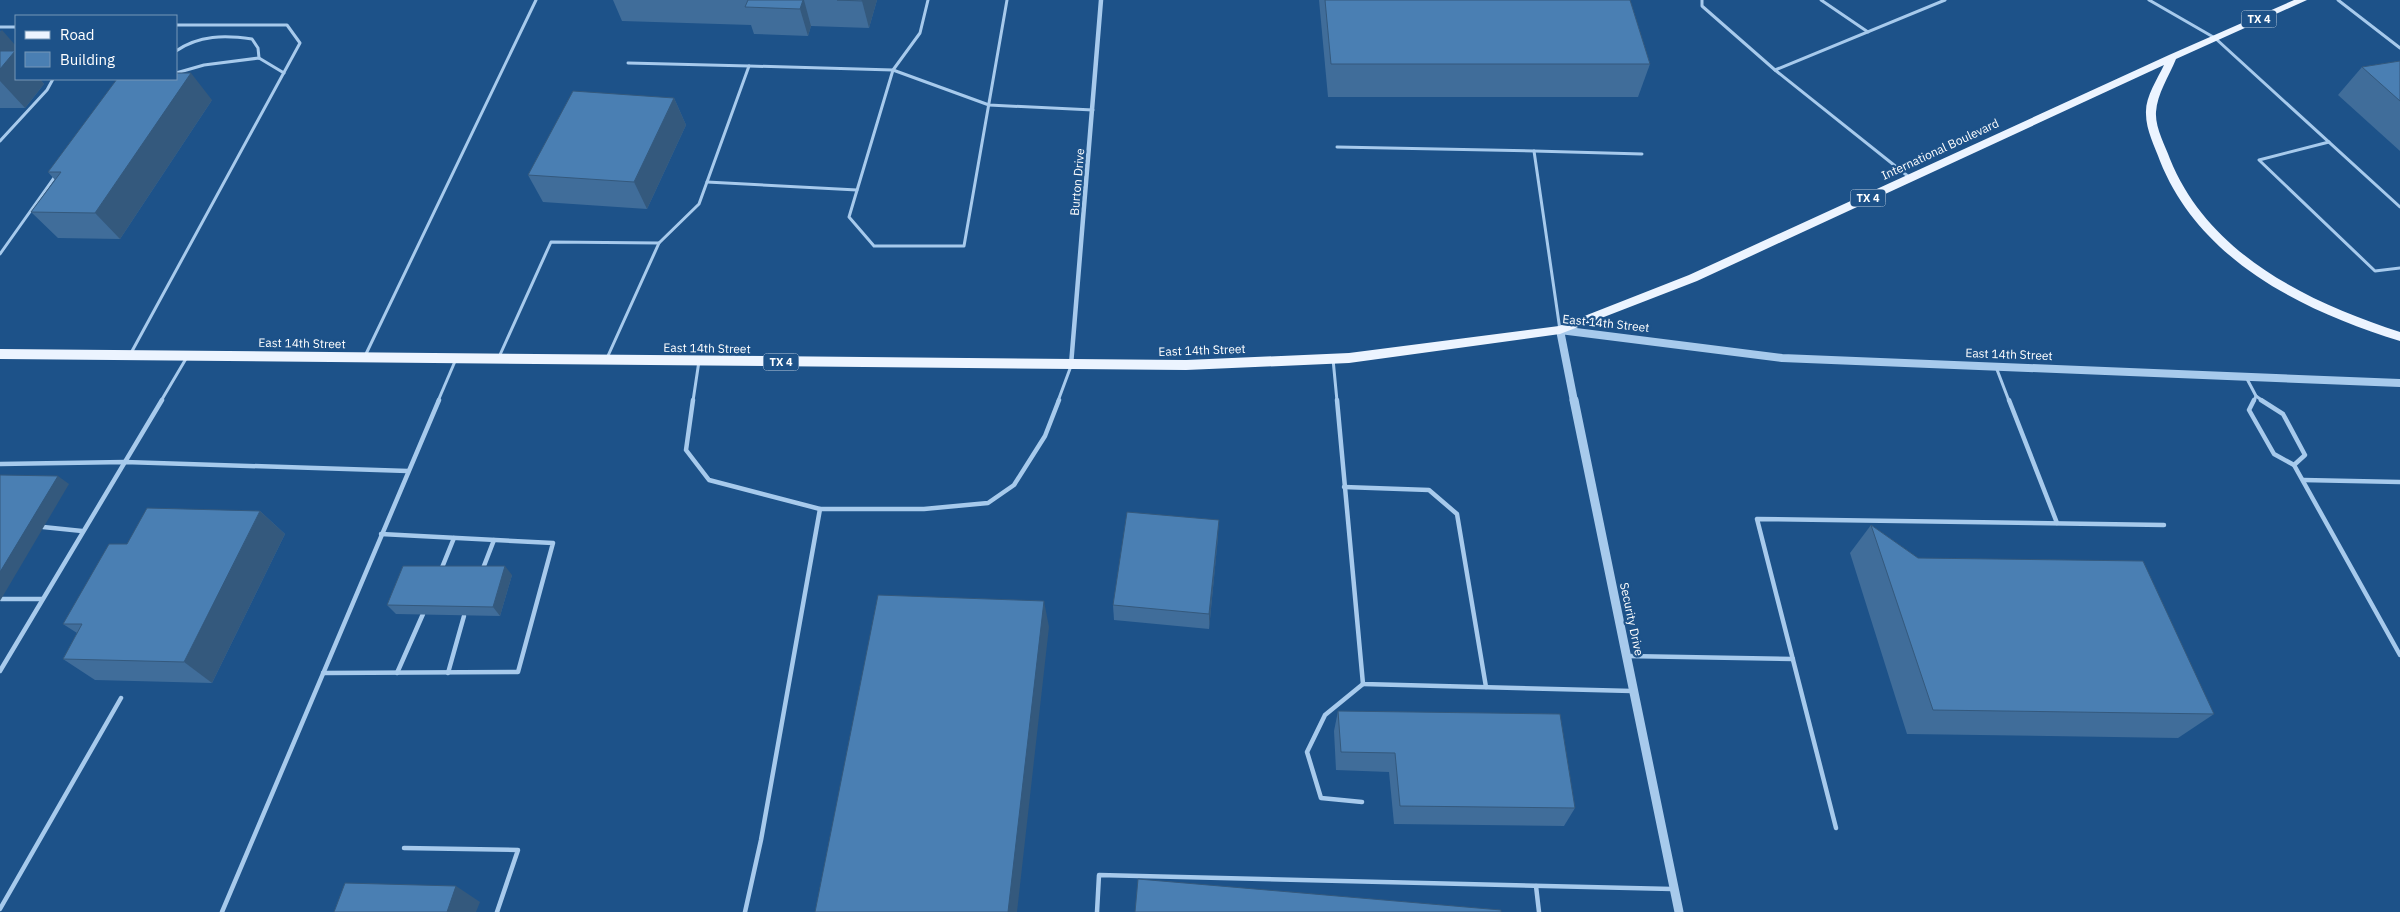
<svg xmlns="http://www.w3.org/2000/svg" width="2400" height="912" viewBox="0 0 2400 912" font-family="'IBM Plex Sans',sans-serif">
  <rect width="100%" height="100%" fill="#1d5289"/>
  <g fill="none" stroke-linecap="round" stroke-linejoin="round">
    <g stroke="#a7caec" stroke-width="3">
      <polyline points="928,0 920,33 893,70 989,105 1093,110"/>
      <polyline points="1702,0 1702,6 1775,70"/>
      <polyline points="1821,0 1868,32"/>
      <polyline points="2149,0 2215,38 2400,207"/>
      <polyline points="2338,0 2400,48"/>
      <polyline points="0,27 16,27"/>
      <path d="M176,51C199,35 225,35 252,39L258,48L259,58"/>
      <polyline points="749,66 893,70 849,217 874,246 964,246 1007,0"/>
      <polyline points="176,73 204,65 259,58 284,73"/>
      <polyline points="0,141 47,90 53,79"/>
      <polyline points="2329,142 2259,160 2375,271 2400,268"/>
      <polyline points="1337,147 1534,151 1560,330"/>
      <polyline points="1534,151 1642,154"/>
      <polyline points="1909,177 1775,70 1945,0"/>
      <polyline points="707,182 857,190"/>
      <polyline points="0,254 56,175"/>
      <polyline points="131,353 300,43 287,25 176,25"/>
      <polyline points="365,356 536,0"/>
      <polyline points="499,357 551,242 659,243"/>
      <polyline points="607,358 659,243 699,204 749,66 628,63"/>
      <polyline points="1333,359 1337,401"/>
      <polyline points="1996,367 2009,401"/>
      <polyline points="2246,377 2256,396 2263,401"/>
      <polyline points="161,401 187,357"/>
      <polyline points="438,401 456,359"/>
      <polyline points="693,401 699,361"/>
      <polyline points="1058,401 1071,366"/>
      <polyline points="2254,401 2256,396"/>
    </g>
    <g stroke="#a7caec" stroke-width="4.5">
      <polyline points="693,400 686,450 709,480 820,509 924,509 988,503 1014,485 1045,436 1059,400"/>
      <polyline points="1337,400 1363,684 1632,691"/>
      <polyline points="2009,400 2057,523"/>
      <polyline points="2254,400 2249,410 2274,454 2294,465 2400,655"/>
      <polyline points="2261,400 2283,414 2305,455 2294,465"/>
      <polyline points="0,464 125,462 408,471"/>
      <polyline points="2303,480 2400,482"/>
      <polyline points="1344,487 1429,490 1457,514 1486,687"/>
      <polyline points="43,527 82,531"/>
      <polyline points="441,570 454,538"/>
      <polyline points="482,571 494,540"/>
      <polyline points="1,599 42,599"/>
      <polyline points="1627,656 1793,659"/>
      <polyline points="0,671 162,400"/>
      <polyline points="323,673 518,672 553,543 381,534"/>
      <polyline points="397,673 423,614"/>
      <polyline points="448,673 464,616"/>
      <polyline points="1362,802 1321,798 1307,752 1325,715 1363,684"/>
      <polyline points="1836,828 1757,519 2164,525"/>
      <polyline points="404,848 518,850 497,912"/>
      <polyline points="1536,886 1539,912"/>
      <polyline points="0,909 121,698"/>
      <polyline points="222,912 439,400"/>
      <polyline points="745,912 761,840 820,509"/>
      <polyline points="1097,912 1099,875 1672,889"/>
    </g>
    <polyline stroke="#a7caec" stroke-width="4.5" points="1071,365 1101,0"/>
    <polyline stroke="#a7caec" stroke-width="8" points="1574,401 1560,330 1782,358 2400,383"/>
    <polyline stroke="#a7caec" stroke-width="9" points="1574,400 1679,912"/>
    <path fill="#ecf4ff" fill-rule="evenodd" d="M2294,0H2307L2176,59C2169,76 2157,94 2156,112C2155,128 2165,145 2170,159C2209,255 2308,302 2400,332V341C2303,311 2200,261 2160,161C2155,147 2146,130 2146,114C2145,97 2157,80 2164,65L1697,281L1560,334L1349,363L1186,370L0,359V349L1186,360L1349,353L1559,326L1689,275L2169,55Z"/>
  </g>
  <g fill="#406d9a">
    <polygon points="613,0 877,0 869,28 811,26 808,36 754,34 751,25 622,21"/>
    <polygon points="1319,0 1630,0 1650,64 1638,97 1328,97"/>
    <polygon points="0,30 16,79 40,79 44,84 25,108 0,108"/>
    <polygon points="2400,61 2400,151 2338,95 2362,67"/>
    <polygon points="674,98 686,125 647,209 543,202 528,175"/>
    <polygon points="212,100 120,239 58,238 31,212 55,180 48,172"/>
    <polygon points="260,511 285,534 212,683 95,680 63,659 77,633 63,624 127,544"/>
    <polygon points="1871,525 1918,558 2214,714 2178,738 1907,734 1850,553"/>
    <polygon points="1218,536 1209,629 1114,620 1113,605"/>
    <polygon points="512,575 500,616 396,614 387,605"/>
    <polygon points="1338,711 1575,808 1564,826 1394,824 1389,772 1336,770 1334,731"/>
  </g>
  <g fill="#34597d">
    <polygon points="803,0 804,0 811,26 808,36 800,9"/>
    <polygon points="862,0 877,0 869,28 862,1"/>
    <polygon points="2,30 16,46 16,79 40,79 44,84 25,108 0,81 0,32"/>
    <polygon points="191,73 212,100 120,239 95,213"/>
    <polygon points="674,98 686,125 647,209 634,182"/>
    <polygon points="58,476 69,484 0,601 0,572"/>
    <polygon points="260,511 285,534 212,683 184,662"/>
    <polygon points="1219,520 1218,536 1209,629 1209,614"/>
    <polygon points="505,566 512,575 500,616 493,607"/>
    <polygon points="1044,601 1049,627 1017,912 1008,912"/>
    <polygon points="456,886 480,902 476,912 447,912"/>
  </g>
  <g fill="#4a7fb3" stroke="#34597d">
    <polygon points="748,0 803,0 800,9 745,7"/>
    <polygon points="837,0 862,0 862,1"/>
    <polygon points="1325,0 1630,0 1650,64 1331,64"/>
    <polygon points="0,51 15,51 0,69"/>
    <polygon points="2400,61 2400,101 2362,67"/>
    <polygon points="176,73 191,73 95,213 31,212 61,172 48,172 117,79 176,79"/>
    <polygon points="573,91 674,98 634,182 528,175"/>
    <polygon points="0,475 58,476 0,572"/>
    <polygon points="147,508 260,511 184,662 63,659 82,624 63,624 109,544 127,544"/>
    <polygon points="1127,512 1219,520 1209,614 1113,605"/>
    <polygon points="1871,525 1918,558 2143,561 2214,714 1933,710"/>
    <polygon points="403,566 505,566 493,607 387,605"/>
    <polygon points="878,595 1044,601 1008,912 815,912"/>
    <polygon points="1338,711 1560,714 1575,808 1400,806 1395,753 1341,752"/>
    <polygon points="1138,879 1501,910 1501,912 1135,912"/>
    <polygon points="345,883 456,886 447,912 334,912"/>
  </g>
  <g text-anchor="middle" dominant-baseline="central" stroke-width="4.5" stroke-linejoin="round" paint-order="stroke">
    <g fill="#1d5289" stroke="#bbcbdc" stroke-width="1">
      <rect x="2241.5" y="10.5" width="35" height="17" rx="4"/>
      <rect x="1850.5" y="189.5" width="35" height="17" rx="4"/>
      <rect x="763.5" y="353.5" width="35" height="17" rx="4"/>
    </g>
    <g font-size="11" font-weight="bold" fill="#fff">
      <text x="2259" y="19">TX 4</text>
      <text x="1868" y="198">TX 4</text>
      <text x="781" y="362">TX 4</text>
    </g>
    <g font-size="12" fill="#fff" stroke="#1d5289">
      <text transform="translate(1940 149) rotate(-25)">International Boulevard</text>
      <text transform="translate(1077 182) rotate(-85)">Burton Drive</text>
      <text transform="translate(1606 323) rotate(6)">East 14th Street</text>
      <text transform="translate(302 343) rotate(1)">East 14th Street</text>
      <text transform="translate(707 348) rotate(1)">East 14th Street</text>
      <text transform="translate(1202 350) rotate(-2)">East 14th Street</text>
      <text transform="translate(2009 354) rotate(2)">East 14th Street</text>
      <text transform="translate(1632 619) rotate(78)">Security Drive</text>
    </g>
  </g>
  <rect x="15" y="15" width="162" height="65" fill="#1d5289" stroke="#7797b8"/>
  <rect x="25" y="31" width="25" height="8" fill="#ecf4ff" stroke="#7797b8"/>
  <text x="60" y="40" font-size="15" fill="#ffffff">Road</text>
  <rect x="25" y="52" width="25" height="15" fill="#4a7fb3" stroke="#7797b8"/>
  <text x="60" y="65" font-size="15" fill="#ffffff">Building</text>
</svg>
